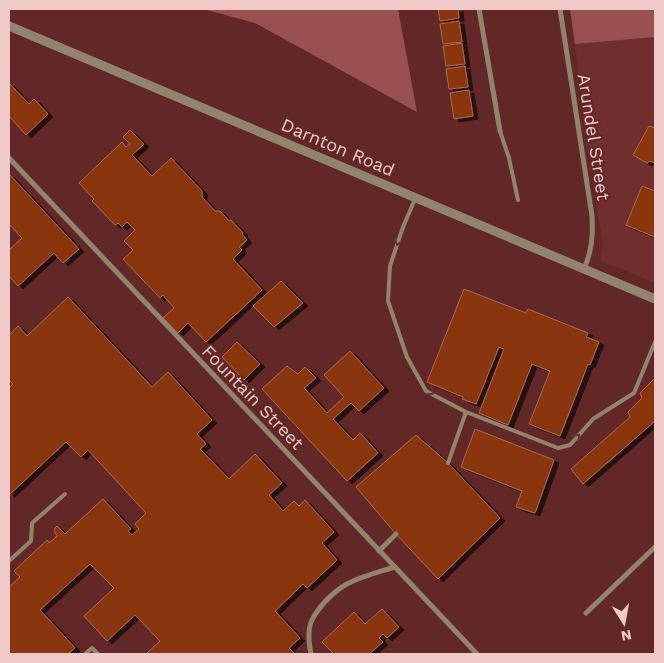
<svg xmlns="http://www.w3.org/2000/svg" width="664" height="663" viewBox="0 0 664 663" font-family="'Work Sans',sans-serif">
  <defs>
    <filter id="shadow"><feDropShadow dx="5" dy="3" stdDeviation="0" flood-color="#0009"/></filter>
  </defs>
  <rect width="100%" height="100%" fill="#622828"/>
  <polygon fill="#702e2e" points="570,9 655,9 655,283 600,260 603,247"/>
  <g fill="#995150">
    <polygon points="203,9 398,9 417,112 255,23"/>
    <polygon points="570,9 655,9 655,37 575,44"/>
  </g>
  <g fill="#893409" stroke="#a86c54" filter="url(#shadow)">
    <polygon points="438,9 458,9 459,18 440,21"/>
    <polygon points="459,21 462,42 443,44 440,24"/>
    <polygon points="462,43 465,64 446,66 443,46"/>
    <polygon points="465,66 468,87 449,89 446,69"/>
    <polygon points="9,83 29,104 34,99 48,114 26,135 9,116"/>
    <polygon points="469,90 473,116 454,119 450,93"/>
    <polygon points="649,126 655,128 655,163 650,161 647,163 633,155"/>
    <polygon points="130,130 144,144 132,155 152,176 171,158 202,191 202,197 215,211 220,211 229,221 231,220 243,233 242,234 247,240 239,247 242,250 233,259 262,290 206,342 188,323 178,333 163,318 174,308 163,295 160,298 123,259 133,250 124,241 135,230 127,222 122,227 118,223 115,225 92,201 94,199 79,183 122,142 126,147 130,144 123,137"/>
    <polygon points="9,174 79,249 63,263 54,253 18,286 9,276 9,250 22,238 9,224"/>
    <polygon points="642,186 655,191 655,237 626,225"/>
    <polygon points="281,281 303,303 274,327 253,306"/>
    <polygon points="464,289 526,313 528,309 588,333 586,337 599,342 590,365 588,364 560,436 529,424 550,371 532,364 508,425 479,413 504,349 499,347 476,404 462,399 463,397 427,382"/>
    <polygon points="68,297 152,387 168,372 212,420 197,434 206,444 200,449 229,479 255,454 282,483 269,495 283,511 294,501 299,506 305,500 334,532 322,543 337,560 307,588 303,584 275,611 300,638 289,648 295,654 146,654 160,641 135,615 107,641 84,616 114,588 90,564 40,610 75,648 68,654 9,654 9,587 20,577 14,571 47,540 49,543 57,536 54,531 55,528 57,526 65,534 103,499 131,529 128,531 132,535 139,529 135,524 146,513 88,450 81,457 66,442 9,495 9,388 13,384 9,380 9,335 18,326 27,336"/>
    <polygon points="237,342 260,364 244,380 222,357"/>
    <polygon points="350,351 384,388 359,411 351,403 333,419 353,440 360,433 378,453 347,481 262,389 287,366 298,374 305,367 316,378 304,388 327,413 344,397 324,375"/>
    <polygon points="655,378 655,421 583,484 571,469 630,417 628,412 642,398 640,393"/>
    <polygon points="475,429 554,460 535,513 516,507 522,491 461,467"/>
    <polygon points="416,435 448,463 500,518 438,579 396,534 356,487"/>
    <polygon points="382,609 399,627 387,638 383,634 379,638 383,642 369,654 334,654 322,642 354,612 365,624"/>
  </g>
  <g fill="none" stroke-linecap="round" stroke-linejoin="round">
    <g stroke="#91846c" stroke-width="4">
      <polyline points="500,131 509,158 518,200"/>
      <polyline points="415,199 403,227 390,266 388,301 407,357 426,391 466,412 558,448 570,445 593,419 634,393 655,342"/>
      <polyline points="448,463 466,412"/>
      <polyline points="9,561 31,541 32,523 65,494"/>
      <polyline points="85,654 92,648 98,654"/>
    </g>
    <g stroke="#91846c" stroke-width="5">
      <polyline points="479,9 500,131"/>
      <path d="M560,9L592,216C593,237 592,250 584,269"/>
      <polyline points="9,158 477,654"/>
      <polyline points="379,551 396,534"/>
      <polyline points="586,613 655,547"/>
      <path d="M311,654C309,644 307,630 312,620C319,606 334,591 347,584C362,576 379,572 395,567"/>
    </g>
    <polyline stroke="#91846c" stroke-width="9" points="9,26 655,299"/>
  </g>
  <defs><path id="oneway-chevron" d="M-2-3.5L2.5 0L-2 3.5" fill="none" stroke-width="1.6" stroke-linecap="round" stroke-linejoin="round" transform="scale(1.25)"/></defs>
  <g stroke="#693632">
    <use href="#oneway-chevron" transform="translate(398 242) rotate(109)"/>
    <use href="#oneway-chevron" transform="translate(431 392) rotate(35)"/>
    <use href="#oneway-chevron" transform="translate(577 437) rotate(-48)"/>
  </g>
  <g text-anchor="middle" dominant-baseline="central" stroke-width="4" stroke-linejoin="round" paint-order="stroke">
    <g font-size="18" fill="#eec9c7" stroke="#622828">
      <text transform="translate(594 137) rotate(81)">Arundel Street</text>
      <text transform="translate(338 147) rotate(23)">Darnton Road</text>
      <text transform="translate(253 397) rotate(46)">Fountain Street</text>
    </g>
  </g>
  <rect width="664" height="663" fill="none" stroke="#eec9c7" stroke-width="20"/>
  <g transform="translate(624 623) rotate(169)" stroke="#622828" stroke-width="4" paint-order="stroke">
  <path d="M0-4L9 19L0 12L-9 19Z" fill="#eec9c7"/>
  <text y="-8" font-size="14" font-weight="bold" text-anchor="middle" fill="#eec9c7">N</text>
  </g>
</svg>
